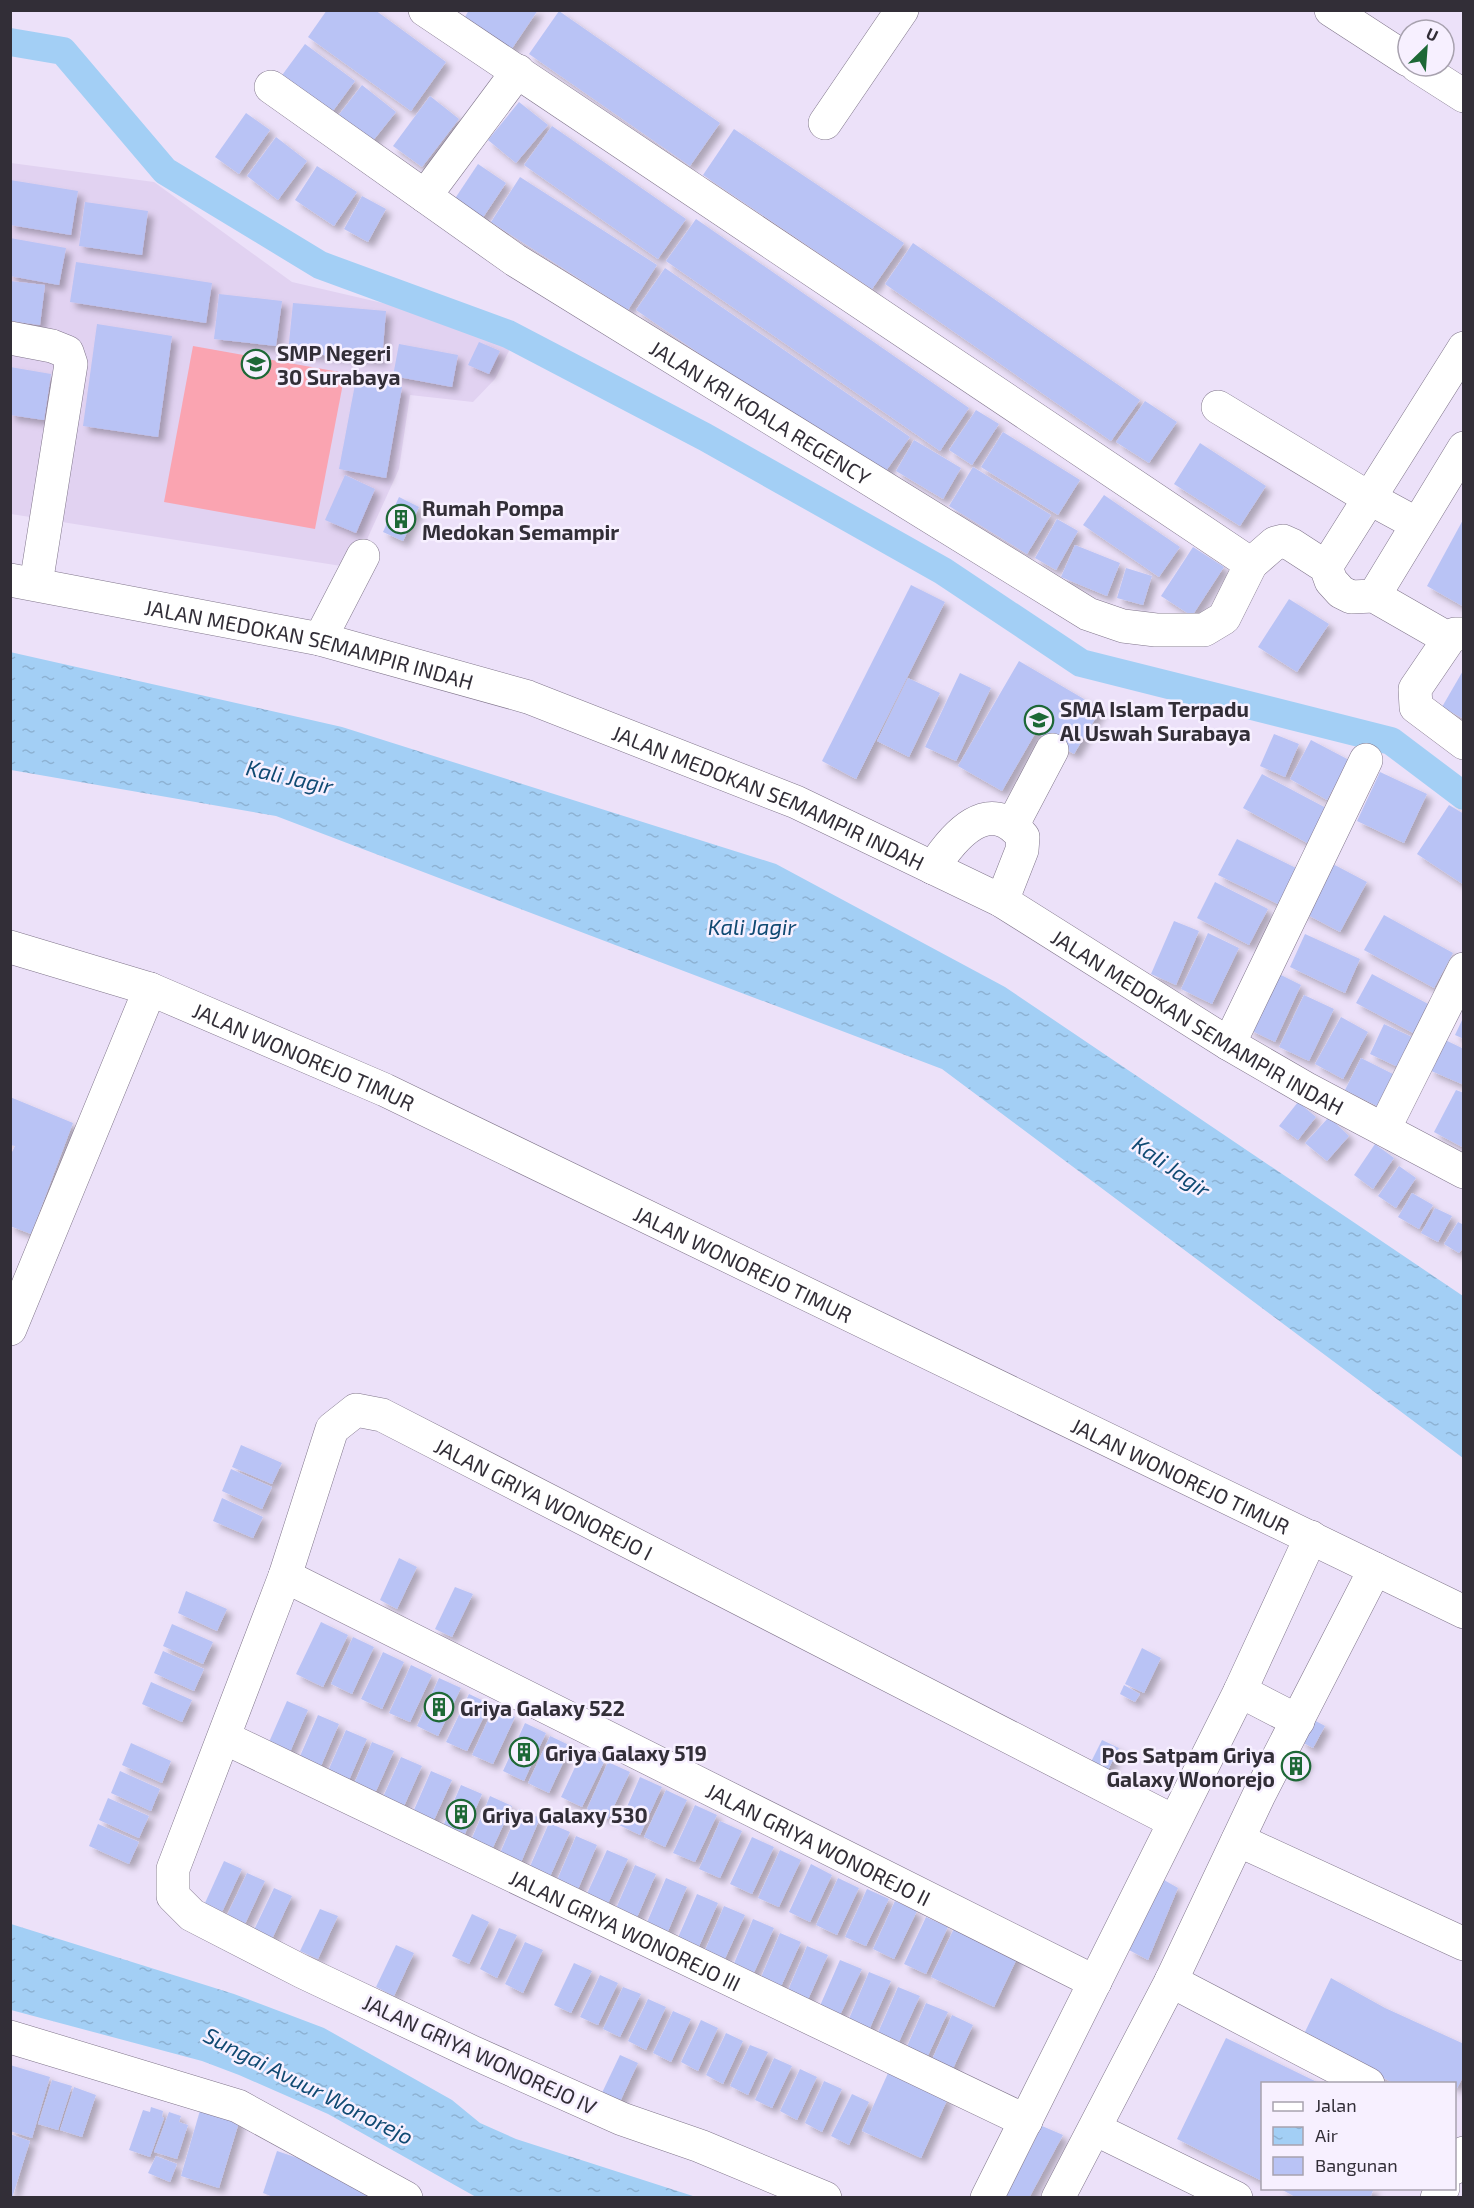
<svg xmlns="http://www.w3.org/2000/svg" width="1474" height="2208" viewBox="0 0 1474 2208" font-family="'Exo 2',sans-serif">
  <defs>
    <pattern id="water-ripples" width="26" height="14" patternUnits="userSpaceOnUse" patternTransform="scale(1.5)"><rect width="26" height="14" fill="#a3cff5"/><path d="M2 4q2-2 4 0t4 0M15 11q2-2 4 0t4 0" fill="none" stroke="#8db2d3"/></pattern>
    <filter id="shadow"><feDropShadow dx="5.5" dy="5.5" stdDeviation="3" flood-color="#0004"/></filter>
  </defs>
  <rect width="100%" height="100%" fill="#ece1f9"/>
  <polygon fill="#e1d2f1" points="11,163 154,182 292,282 391,305 510,349 495,379 473,402 410,395 399,469 354,568 11,514"/>
  <polygon fill="#faa4b1" points="193,346 345,373 315,529 164,502"/>
  <g fill="url(#water-ripples)">
    <polygon points="10,652 342,727 776,864 1005,987 1463,1296 1463,1458 942,1069 276,816 11,770"/>
    <polygon points="11,1924 234,1994 324,2028 452,2100 480,2123 516,2139 696,2197 476,2197 328,2114 239,2075 202,2061 11,2010"/>
  </g>
  <g fill="none" stroke-linecap="round" stroke-linejoin="round">
    <polyline stroke="#a3cff5" stroke-width="28" points="10,42 63,51 165,171 320,265 508,334 705,437 943,571 1081,663 1391,741 1464,796"/>
  </g>
  <g fill="#b9c3f5" filter="url(#shadow)">
    <polygon points="327,10 375,10 446,62 411,111 308,37"/>
    <polygon points="469,10 538,10 511,50 465,17"/>
    <polygon points="559,11 720,123 690,166 529,54"/>
    <polygon points="305,44 355,81 330,115 280,78"/>
    <polygon points="362,85 396,112 368,147 334,121"/>
    <polygon points="430,96 459,119 422,167 393,146"/>
    <polygon points="519,102 548,125 516,163 488,140"/>
    <polygon points="246,113 270,130 239,174 215,157"/>
    <polygon points="552,126 686,219 658,259 524,165"/>
    <polygon points="734,129 904,243 872,289 703,175"/>
    <polygon points="276,137 307,161 278,200 247,176"/>
    <polygon points="478,164 506,183 482,219 454,200"/>
    <polygon points="317,166 357,192 334,226 295,200"/>
    <polygon points="520,177 657,265 628,310 491,222"/>
    <polygon points="10,180 78,191 71,235 10,225"/>
    <polygon points="362,196 386,209 368,242 344,229"/>
    <polygon points="85,202 148,211 142,255 79,246"/>
    <polygon points="696,219 969,408 940,451 666,261"/>
    <polygon points="10,238 66,248 59,285 10,276"/>
    <polygon points="913,243 1140,400 1111,441 885,284"/>
    <polygon points="76,262 212,283 206,323 70,302"/>
    <polygon points="665,268 910,437 881,478 636,310"/>
    <polygon points="10,281 45,285 40,325 10,321"/>
    <polygon points="219,294 282,301 276,346 214,339"/>
    <polygon points="293,303 386,311 382,360 288,352"/>
    <polygon points="97,324 172,336 158,437 83,426"/>
    <polygon points="479,342 500,351 489,374 468,365"/>
    <polygon points="399,344 458,355 452,387 393,376"/>
    <polygon points="10,367 51,374 44,420 10,415"/>
    <polygon points="356,379 402,387 386,478 339,469"/>
    <polygon points="1145,401 1177,422 1149,463 1116,442"/>
    <polygon points="976,410 999,424 972,465 949,450"/>
    <polygon points="1003,432 1080,480 1058,515 981,467"/>
    <polygon points="914,440 961,468 943,499 896,471"/>
    <polygon points="1200,443 1266,486 1240,526 1174,484"/>
    <polygon points="973,467 1051,515 1027,554 949,506"/>
    <polygon points="345,475 375,489 356,533 325,520"/>
    <polygon points="1104,495 1180,547 1159,577 1083,525"/>
    <polygon points="399,497 419,507 403,541 383,532"/>
    <polygon points="1464,518 1464,607 1427,586"/>
    <polygon points="1057,519 1078,531 1056,570 1035,558"/>
    <polygon points="1075,545 1120,563 1107,596 1061,577"/>
    <polygon points="1193,547 1224,567 1192,616 1161,596"/>
    <polygon points="1126,568 1152,576 1143,605 1117,598"/>
    <polygon points="911,585 945,602 856,779 822,761"/>
    <polygon points="1289,599 1329,624 1297,672 1258,647"/>
    <polygon points="1019,661 1101,709 1074,754 1036,732 1002,791 958,766"/>
    <polygon points="1464,669 1464,719 1442,707"/>
    <polygon points="960,673 991,688 956,761 925,747"/>
    <polygon points="908,678 940,693 909,757 877,741"/>
    <polygon points="1274,734 1299,744 1285,777 1260,766"/>
    <polygon points="1311,740 1349,760 1327,800 1290,779"/>
    <polygon points="1380,772 1427,794 1404,843 1357,821"/>
    <polygon points="1262,774 1328,809 1309,844 1243,808"/>
    <polygon points="1449,805 1464,814 1464,885 1417,854"/>
    <polygon points="1237,839 1300,870 1282,906 1218,875"/>
    <polygon points="1329,862 1367,882 1340,932 1302,912"/>
    <polygon points="1215,882 1268,909 1249,945 1197,918"/>
    <polygon points="1384,915 1453,953 1434,988 1364,950"/>
    <polygon points="1174,921 1199,931 1176,985 1151,974"/>
    <polygon points="1208,933 1239,948 1212,1004 1181,989"/>
    <polygon points="1305,934 1360,959 1345,993 1290,967"/>
    <polygon points="1275,972 1301,985 1275,1042 1248,1029"/>
    <polygon points="1372,974 1430,1005 1415,1034 1356,1003"/>
    <polygon points="1304,995 1334,1009 1309,1061 1279,1047"/>
    <polygon points="1464,1016 1464,1039 1455,1035"/>
    <polygon points="1341,1017 1368,1032 1343,1079 1315,1064"/>
    <polygon points="1384,1024 1412,1037 1398,1067 1370,1054"/>
    <polygon points="1443,1039 1464,1049 1464,1085 1429,1070"/>
    <polygon points="1361,1058 1393,1074 1377,1106 1345,1090"/>
    <polygon points="1456,1090 1464,1093 1464,1148 1434,1132"/>
    <polygon points="10,1097 73,1123 31,1234 10,1226 10,1156 15,1146 10,1145"/>
    <polygon points="1298,1102 1316,1117 1298,1140 1279,1126"/>
    <polygon points="1329,1117 1349,1136 1327,1161 1305,1143"/>
    <polygon points="1375,1144 1394,1158 1373,1189 1354,1175"/>
    <polygon points="1399,1166 1416,1178 1396,1208 1378,1196"/>
    <polygon points="1412,1193 1433,1205 1419,1229 1398,1217"/>
    <polygon points="1435,1208 1452,1216 1438,1242 1421,1233"/>
    <polygon points="1458,1222 1464,1225 1464,1247 1459,1253 1444,1244"/>
    <polygon points="241,1445 282,1463 272,1484 232,1467"/>
    <polygon points="231,1469 272,1487 262,1509 222,1491"/>
    <polygon points="222,1498 263,1517 253,1538 213,1521"/>
    <polygon points="399,1558 417,1567 397,1609 380,1600"/>
    <polygon points="455,1587 473,1594 452,1637 435,1629"/>
    <polygon points="186,1591 227,1609 217,1631 178,1613"/>
    <polygon points="321,1622 348,1635 323,1687 296,1674"/>
    <polygon points="172,1624 213,1642 203,1664 163,1646"/>
    <polygon points="353,1637 374,1647 352,1694 331,1684"/>
    <polygon points="1142,1648 1161,1658 1144,1693 1125,1684"/>
    <polygon points="163,1651 204,1669 194,1691 154,1673"/>
    <polygon points="383,1652 404,1662 382,1709 361,1699"/>
    <polygon points="411,1665 432,1675 410,1722 389,1713"/>
    <polygon points="439,1678 461,1688 438,1736 417,1726"/>
    <polygon points="151,1682 192,1700 182,1722 142,1704"/>
    <polygon points="1124,1685 1140,1694 1135,1702 1120,1694"/>
    <polygon points="469,1694 490,1704 467,1751 446,1742"/>
    <polygon points="287,1701 308,1710 287,1759 266,1749"/>
    <polygon points="494,1707 515,1717 493,1764 472,1755"/>
    <polygon points="318,1715 339,1724 318,1773 297,1763"/>
    <polygon points="1312,1719 1325,1726 1313,1748 1300,1741"/>
    <polygon points="525,1723 546,1733 524,1781 503,1771"/>
    <polygon points="346,1730 367,1739 346,1787 325,1778"/>
    <polygon points="550,1736 571,1746 549,1793 528,1783"/>
    <polygon points="1102,1740 1119,1748 1102,1782 1085,1774"/>
    <polygon points="372,1742 394,1751 372,1800 351,1791"/>
    <polygon points="131,1743 171,1761 162,1783 122,1765"/>
    <polygon points="583,1750 605,1760 582,1807 561,1797"/>
    <polygon points="1295,1753 1308,1759 1298,1779 1285,1773"/>
    <polygon points="401,1757 422,1766 400,1815 379,1806"/>
    <polygon points="608,1762 630,1772 608,1819 587,1809"/>
    <polygon points="120,1771 160,1789 151,1811 111,1793"/>
    <polygon points="431,1771 452,1780 430,1829 410,1819"/>
    <polygon points="640,1777 662,1787 640,1835 619,1825"/>
    <polygon points="461,1785 482,1794 461,1843 440,1833"/>
    <polygon points="666,1790 687,1800 665,1847 644,1837"/>
    <polygon points="490,1796 512,1806 490,1854 469,1845"/>
    <polygon points="108,1798 149,1816 139,1838 99,1820"/>
    <polygon points="695,1805 717,1815 695,1862 673,1853"/>
    <polygon points="519,1809 540,1818 519,1867 498,1858"/>
    <polygon points="720,1821 742,1831 720,1878 699,1869"/>
    <polygon points="549,1823 570,1832 548,1881 528,1871"/>
    <polygon points="98,1824 139,1842 129,1864 89,1846"/>
    <polygon points="576,1836 597,1845 576,1894 555,1885"/>
    <polygon points="752,1837 774,1847 752,1894 730,1884"/>
    <polygon points="607,1850 628,1859 606,1908 585,1898"/>
    <polygon points="780,1850 801,1860 779,1907 758,1898"/>
    <polygon points="224,1861 242,1869 222,1912 205,1903"/>
    <polygon points="811,1864 832,1875 810,1922 789,1912"/>
    <polygon points="635,1865 656,1874 635,1922 614,1913"/>
    <polygon points="247,1873 265,1881 245,1924 227,1915"/>
    <polygon points="666,1878 687,1887 666,1936 645,1927"/>
    <polygon points="838,1878 859,1888 837,1935 816,1925"/>
    <polygon points="1164,1880 1178,1888 1148,1960 1129,1950"/>
    <polygon points="274,1888 292,1896 272,1939 254,1930"/>
    <polygon points="867,1889 889,1899 866,1946 845,1937"/>
    <polygon points="697,1894 718,1903 697,1951 676,1942"/>
    <polygon points="895,1901 917,1911 894,1959 873,1949"/>
    <polygon points="724,1906 745,1915 723,1963 703,1955"/>
    <polygon points="320,1909 338,1916 318,1959 300,1951"/>
    <polygon points="472,1914 489,1922 469,1964 452,1956"/>
    <polygon points="926,1917 948,1927 926,1974 904,1964"/>
    <polygon points="753,1919 774,1928 752,1977 732,1968"/>
    <polygon points="958,1920 1021,1950 994,2007 931,1977"/>
    <polygon points="499,1928 517,1935 497,1978 480,1969"/>
    <polygon points="780,1933 801,1942 779,1991 759,1982"/>
    <polygon points="525,1942 543,1950 523,1993 505,1984"/>
    <polygon points="396,1945 414,1953 394,1996 376,1987"/>
    <polygon points="807,1946 828,1955 806,2004 786,1995"/>
    <polygon points="840,1960 862,1969 839,2017 819,2008"/>
    <polygon points="574,1963 592,1971 571,2013 554,2005"/>
    <polygon points="869,1972 891,1981 869,2030 848,2021"/>
    <polygon points="600,1975 618,1983 598,2025 580,2017"/>
    <polygon points="1331,1978 1385,2008 1464,2044 1464,2075 1455,2092 1455,2084 1395,2084 1303,2036"/>
    <polygon points="623,1987 641,1994 620,2037 603,2029"/>
    <polygon points="898,1987 920,1996 898,2044 877,2035"/>
    <polygon points="648,1999 666,2007 646,2050 628,2041"/>
    <polygon points="926,2003 948,2012 926,2060 905,2051"/>
    <polygon points="673,2011 691,2019 671,2062 653,2053"/>
    <polygon points="952,2015 973,2025 951,2073 930,2064"/>
    <polygon points="701,2020 718,2028 698,2071 681,2062"/>
    <polygon points="726,2033 743,2041 723,2084 706,2075"/>
    <polygon points="1226,2038 1321,2084 1262,2084 1262,2181 1177,2139"/>
    <polygon points="750,2045 768,2052 748,2095 730,2086"/>
    <polygon points="620,2055 638,2063 618,2106 600,2097"/>
    <polygon points="774,2058 792,2066 772,2108 755,2100"/>
    <polygon points="10,2065 50,2077 32,2138 10,2131"/>
    <polygon points="800,2069 817,2077 797,2120 780,2111"/>
    <polygon points="889,2071 948,2098 921,2158 862,2131"/>
    <polygon points="52,2080 72,2086 58,2130 38,2124"/>
    <polygon points="824,2081 842,2089 822,2132 805,2123"/>
    <polygon points="74,2087 96,2095 82,2137 60,2130"/>
    <polygon points="852,2094 869,2102 849,2145 831,2136"/>
    <polygon points="151,2107 163,2111 162,2117 164,2118 150,2157 129,2150 143,2110 150,2112"/>
    <polygon points="201,2107 240,2119 219,2188 181,2176"/>
    <polygon points="169,2112 181,2116 179,2122 188,2125 177,2159 154,2152"/>
    <polygon points="1042,2126 1063,2135 1029,2198 1009,2198 1006,2196"/>
    <polygon points="10,2134 30,2141 12,2198 10,2198"/>
    <polygon points="277,2151 378,2185 374,2198 276,2198 263,2193"/>
    <polygon points="156,2156 177,2164 170,2182 148,2173"/>
    <polygon points="1279,2188 1374,2188 1370,2198 1297,2198"/>
  </g>
  <g fill="none" stroke-linecap="round" stroke-linejoin="round">
    <g stroke="#80768b" stroke-width="34">
      <g id="minor">
        <polyline points="425,10 1251,564 1275,543 1283,541 1292,545 1326,567 1331,581 1341,592 1351,597 1374,596 1449,639"/>
        <polyline points="1331,10 1408,60"/>
        <polyline points="1417,66 1464,96"/>
        <path id="s1" d="M271,87L515,260L1088,614L1123,626L1156,630H1204L1224,618L1251,564"/>
        <polyline points="825,123 902,10"/>
        <polyline points="425,196 518,71"/>
        <polyline points="10,338 52,346 67,352 71,364 36,584"/>
        <polyline points="1218,407 1369,498 1417,524"/>
        <polyline points="1326,567 1464,348"/>
        <path id="s2" d="M10,580L320,639L528,697L796,802L1002,901L1229,1044L1305,1088L1464,1172"/>
        <polyline points="1374,596 1464,448"/>
        <polyline points="1464,634 1455,634 1449,639 1415,689 1416,707 1464,743"/>
        <polyline points="320,639 363,556"/>
        <polyline points="1013,824 1052,750"/>
        <path d="M933,868C953,837 989,793 1023,837L1022,850L1002,901"/>
        <path id="s3" d="M10,947L150,989L385,1090L1464,1612"/>
        <polyline points="1229,1044 1366,760"/>
        <polyline points="1384,1129 1464,969"/>
        <polyline points="10,1329 150,989"/>
        <path id="s4" d="M285,1576L1095,1982"/>
        <polyline points="1240,1691 1298,1721"/>
        <path id="s5" d="M225,1738L1026,2121"/>
        <polyline points="1238,1840 1464,1944"/>
        <polyline points="1171,1981 1368,2084"/>
        <polyline points="10,2037 238,2106 406,2198"/>
        <polyline points="1095,2129 1236,2198"/>
        <polyline points="1454,2168 1464,2153"/>
        <path id="s6" d="M825,2198L700,2146L622,2119L472,2052L303,1972L192,1915L173,1896V1869L285,1576L332,1429L356,1410L382,1415L1173,1821"/>
        <polyline points="987,2198 1240,1691 1311,1537"/>
        <polyline points="1058,2198 1171,1981 1259,1795 1375,1569"/>
        <polyline points="1437,2198 1443,2188"/>
      </g>
    </g>
    <use href="#minor" stroke="#fff" stroke-width="33"/>
  </g>
  <defs>
    <g id="school-ring" transform="scale(1.5)"><circle r="9.5" fill="#f7f0ff" stroke="#1d6836" stroke-width="1.5"/><path d="M0-5L7-2L0 1L-7-2ZM-4 1L0 2.5L4 1V4Q0 6-4 4Z" fill="#1d6836"/></g>
    <g id="building-ring" transform="scale(1.5)"><circle r="9.5" fill="#f7f0ff" stroke="#1d6836" stroke-width="1.5"/><path d="M-4-6H4V6H1V3H-1V6H-4ZM-2.5-4.3h1.7v1.8h-1.7ZM.8-4.3h1.7v1.8H.8ZM-2.5-1h1.7V.8h-1.7ZM.8-1h1.7V.8H.8Z" fill="#1d6836"/></g>
  </defs>
  <g fill-rule="evenodd">
    <use href="#school-ring" x="256" y="364"/>
    <use href="#building-ring" x="401" y="519"/>
    <use href="#school-ring" x="1039" y="720"/>
    <use href="#building-ring" x="439" y="1707"/>
    <use href="#building-ring" x="524" y="1752"/>
    <use href="#building-ring" x="1296" y="1766"/>
    <use href="#building-ring" x="461" y="1814"/>
  </g>
  <g text-anchor="middle" dominant-baseline="central" stroke-width="5" stroke-linejoin="round" paint-order="stroke">
    <g font-size="21" font-weight="bold" fill="#322e37" stroke="#f7f0ff" text-anchor="start">
      <text x="277" y="352">SMP Negeri<tspan x="277" dy="24">30 Surabaya</tspan></text>
      <text x="422" y="507">Rumah Pompa<tspan x="422" dy="24">Medokan Semampir</tspan></text>
      <text x="1060" y="708">SMA Islam Terpadu<tspan x="1060" dy="24">Al Uswah Surabaya</tspan></text>
      <text x="460" y="1707">Griya Galaxy 522</text>
      <text x="545" y="1752">Griya Galaxy 519</text>
      <text x="1275" y="1754" text-anchor="end">Pos Satpam Griya<tspan x="1275" dy="24">Galaxy Wonorejo</tspan></text>
      <text x="482" y="1814">Griya Galaxy 530</text>
    </g>
    <g font-size="21" fill="#322e37" stroke="#f7f0ff">
      <text stroke="none"><textPath href="#s1" startOffset="588">JALAN KRI KOALA REGENCY</textPath></text>
      <text stroke="none"><textPath href="#s2" startOffset="306">JALAN MEDOKAN SEMAMPIR INDAH</textPath></text>
      <text stroke="none"><textPath href="#s2" startOffset="792">JALAN MEDOKAN SEMAMPIR INDAH</textPath></text>
      <text stroke="none"><textPath href="#s2" startOffset="1278">JALAN MEDOKAN SEMAMPIR INDAH</textPath></text>
      <text stroke="none"><textPath href="#s3" startOffset="314">JALAN WONOREJO TIMUR</textPath></text>
      <text stroke="none"><textPath href="#s3" startOffset="800">JALAN WONOREJO TIMUR</textPath></text>
      <text stroke="none"><textPath href="#s3" startOffset="1286">JALAN WONOREJO TIMUR</textPath></text>
      <text stroke="none"><textPath href="#s6" startOffset="1455">JALAN GRIYA WONOREJO I</textPath></text>
      <text stroke="none"><textPath href="#s4" startOffset="597">JALAN GRIYA WONOREJO II</textPath></text>
      <text stroke="none"><textPath href="#s5" startOffset="444">JALAN GRIYA WONOREJO III</textPath></text>
      <text transform="translate(480 2054) rotate(25)">JALAN GRIYA WONOREJO IV</text>
    </g>
    <g font-size="22" font-style="italic" fill="#104a73" stroke="#f7f0ff">
      <text transform="translate(290 776) rotate(13)">Kali Jagir</text>
      <text x="752" y="926">Kali Jagir</text>
      <text transform="translate(1172 1166) rotate(35)">Kali Jagir</text>
      <text transform="translate(309 2085) rotate(27)">Sungai Avuur Wonorejo</text>
    </g>
  </g>
  <rect width="1474" height="2208" fill="none" stroke="#322e37" stroke-width="24"/>
  <rect x="1261" y="2082" width="195" height="108" fill="#f7f0ff" stroke="#a8a2af" stroke-width="1.5"/>
  <rect x="1273" y="2102" width="30" height="9" fill="#ffffff" stroke="#a8a2af" stroke-width="1.5"/>
  <text x="1315" y="2112" font-size="18" fill="#322e37">Jalan</text>
  <rect x="1273" y="2127" width="30" height="18" fill="url(#water-ripples)" stroke="#a8a2af" stroke-width="1.5"/>
  <text x="1315" y="2142" font-size="18" fill="#322e37">Air</text>
  <rect x="1273" y="2157" width="30" height="18" fill="#b9c3f5" stroke="#a8a2af" stroke-width="1.5"/>
  <text x="1315" y="2172" font-size="18" fill="#322e37">Bangunan</text>
  <g transform="translate(1426 48) rotate(25)"><circle r="28" fill="#f7f0ff" stroke="#a8a2af" stroke-width="1.5"/>
  <path d="M0-4.5L10 22L0 15L-10 22Z" fill="#1d6836"/>
  <text y="-9" font-size="16" font-weight="bold" text-anchor="middle" fill="#322e37">U</text>
  </g>
</svg>
